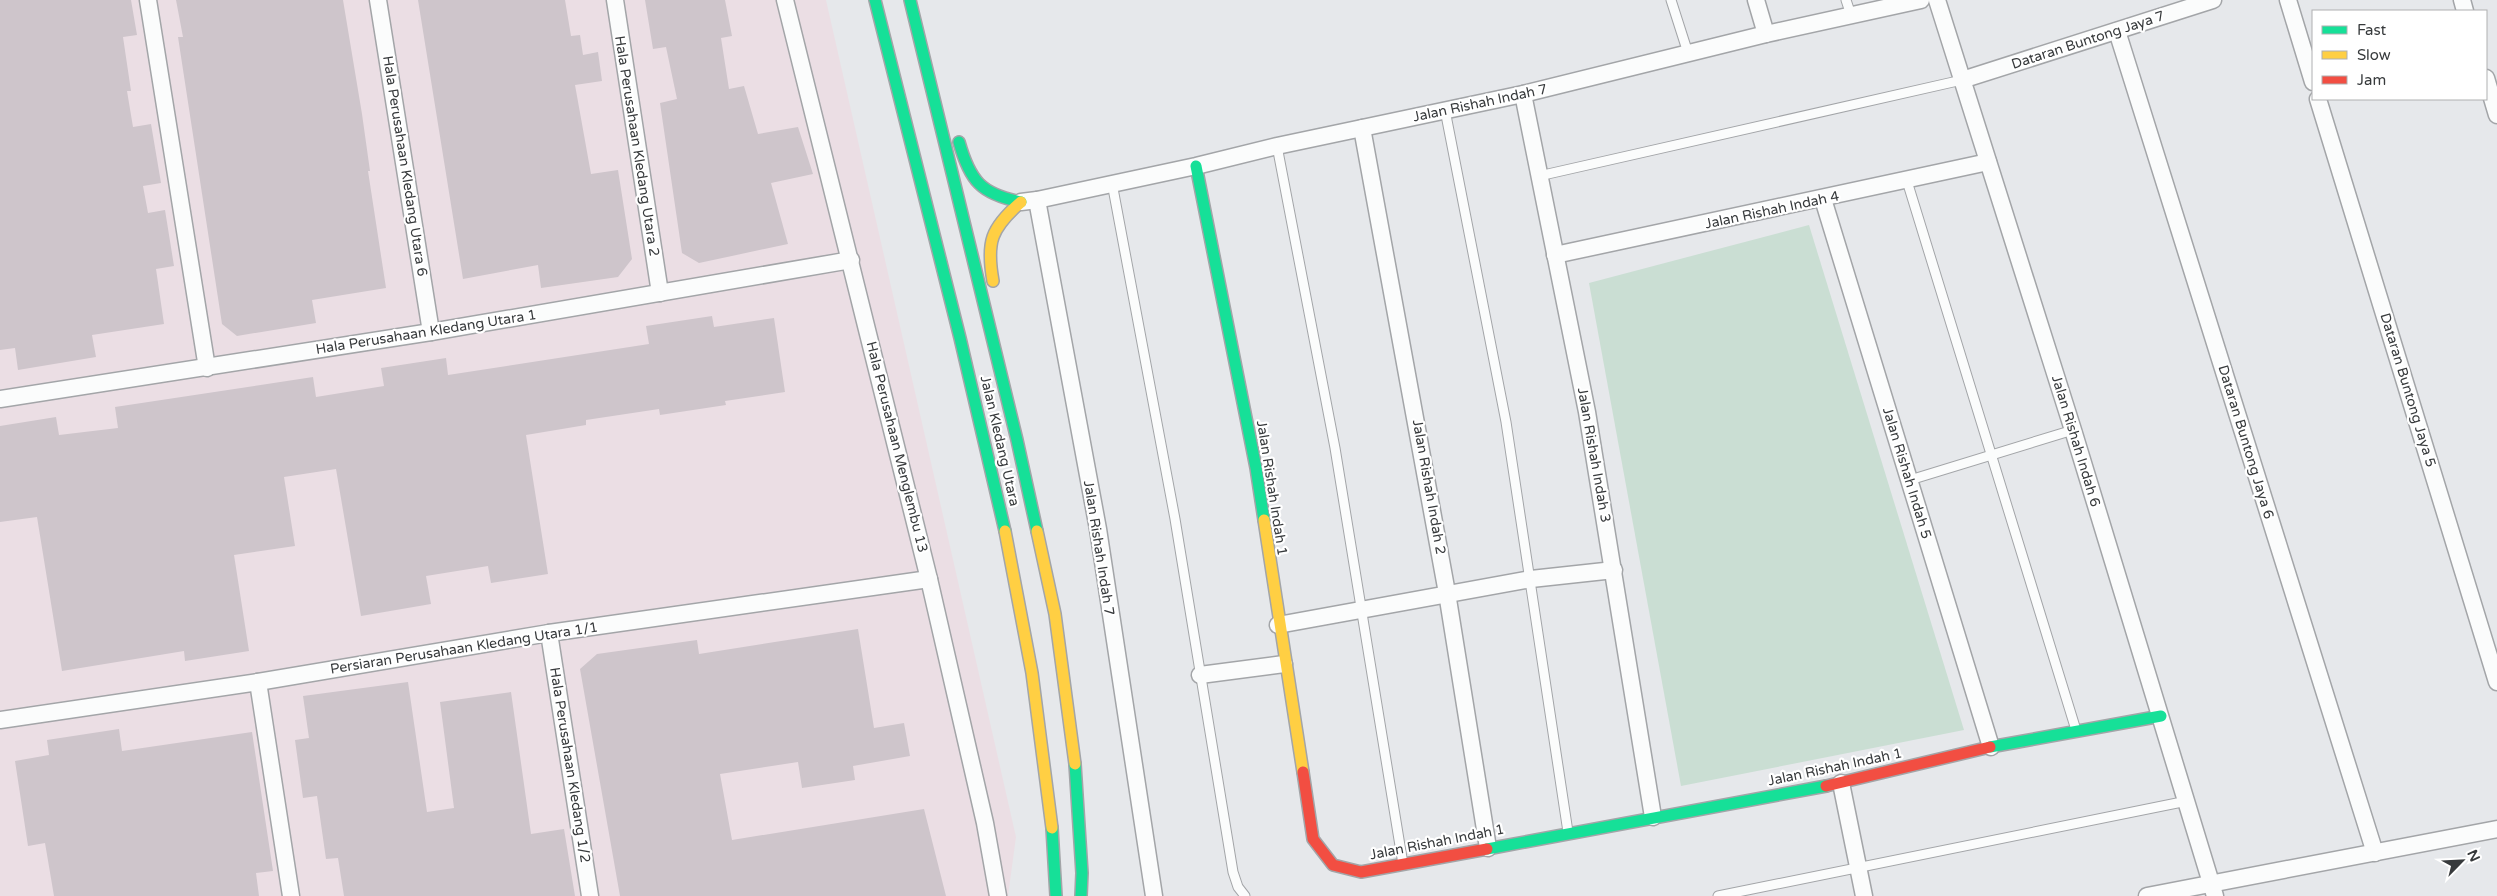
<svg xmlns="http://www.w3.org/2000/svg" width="2497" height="896" viewBox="0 0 2497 896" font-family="'Varela Round',sans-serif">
  <rect width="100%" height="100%" fill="#e6e8eb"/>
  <polygon fill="#ebdee4" points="0,0 826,0 1016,837 1008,896 0,896"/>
  <polygon fill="#caded3" points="1809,225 1964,730 1681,786 1589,283"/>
  <g fill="#cec5cb">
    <polygon points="0,0 131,0 137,35 123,37 131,91 127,91 133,127 151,124 161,183 143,186 148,213 165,210 174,266 156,269 164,324 92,335 96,357 18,370 15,348 0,350"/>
    <polygon points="176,0 343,0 362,114 370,171 368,171 386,288 312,300 316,323 237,336 222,324 178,37 183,37"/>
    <polygon points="418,0 565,0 571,36 580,35 583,55 598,52 602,81 575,85 591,174 618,170 632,259 618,277 541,288 538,265 463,279"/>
    <polygon points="645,0 725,0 732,36 721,38 729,89 744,86 758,134 798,127 813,174 771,183 788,244 699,263 682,253 660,103 677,99 666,47 653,49"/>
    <polygon points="712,316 714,327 774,318 785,392 725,401 726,405 660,415 659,409 586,420 586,425 526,435 548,574 491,583 488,566 426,576 431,604 361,616 336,469 284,477 295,546 234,555 249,651 185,661 184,651 62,671 37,517 0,522 0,426 56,417 59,435 118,428 115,407 313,377 316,397 384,386 381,368 446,358 448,375 649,344 646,326"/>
    <polygon points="858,629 874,728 904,723 910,756 853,766 855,780 802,788 798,762 720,774 732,840 924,809 946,896 620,896 580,669 597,654 697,640 699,654"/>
    <polygon points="408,682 427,812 454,808 440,702 511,692 531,834 564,829 575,896 344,896 338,858 326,859 317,796 303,798 295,740 309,738 303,696"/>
    <polygon points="119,729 122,751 252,732 273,871 256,873 259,896 54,896 45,843 28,846 15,761 49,755 47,740"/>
  </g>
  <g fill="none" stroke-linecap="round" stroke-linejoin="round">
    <g stroke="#a3a5a8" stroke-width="11">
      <g id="lane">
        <polyline points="1671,0 1688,53"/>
        <polyline points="1846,0 1851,15"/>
        <polyline points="1445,110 1506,422 1568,832"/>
        <polyline points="1277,146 1335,448 1403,864"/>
        <polyline points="1539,176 1962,80"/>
        <polyline points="1907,181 2076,730"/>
        <polyline points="1112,183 1175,519 1233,872 1238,887 1245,896"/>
        <polyline points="1910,480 2073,430"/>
        <polyline points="1718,896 2187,801"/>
      </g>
    </g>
    <g stroke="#a3a5a8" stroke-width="19">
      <g id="street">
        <polyline points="148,0 207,368"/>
        <polyline points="378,0 431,332"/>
        <polyline points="615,0 660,293"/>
        <polyline points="785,0 929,579 985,823 998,896"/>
        <polyline points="1756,0 1766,34"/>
        <polyline points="1937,0 2073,430 2215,896"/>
        <polyline points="2288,0 2313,82"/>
        <polyline points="2462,0 2465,11"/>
        <polyline points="2117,31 2375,853"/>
        <polyline points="2486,78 2497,115"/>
        <polyline points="1962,80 2213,0"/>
        <polyline points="1523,94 1587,412 1653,817"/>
        <polyline points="2318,99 2497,682"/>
        <polyline points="1362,128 1447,593 1488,848"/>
        <polyline points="1823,199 1991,747"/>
        <polyline points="1037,200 1098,529 1154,896"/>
        <polyline points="1021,202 1037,200 1196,166 1277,146 1523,94 1766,34 1921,0"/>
        <polyline points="1555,255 1988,162"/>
        <polyline points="0,399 431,332 851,260"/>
        <polyline points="1278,625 1531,579 1614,570"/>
        <polyline points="549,633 590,896"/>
        <polyline points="1200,675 1284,664"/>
        <polyline points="258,682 291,896"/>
        <polyline points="0,720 258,682 549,633 929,579"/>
        <polyline points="1841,783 1864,896"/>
        <polyline points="2147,896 2497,829"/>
      </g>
    </g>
    <g stroke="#a3a5a8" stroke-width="14">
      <g id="fast">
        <polyline points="875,0 960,338 1005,531"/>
        <polyline points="910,0 1017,440 1037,531"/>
        <path d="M959,142C970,181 981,194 1021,202"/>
        <polyline points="1196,166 1256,468 1264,520"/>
        <polyline points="1990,747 2161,716"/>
        <polyline points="1075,764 1082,873 1081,896"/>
        <polyline points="1052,828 1056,896"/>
        <polyline points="1487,849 1826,786"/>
      </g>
    </g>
    <g stroke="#a3a5a8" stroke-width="14">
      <g id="slow">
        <path d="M993,281C986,242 991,228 1021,202"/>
        <polyline points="1264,520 1303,772"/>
        <polyline points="1005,531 1032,673 1052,828"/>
        <polyline points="1037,531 1055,614 1075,764"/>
      </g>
    </g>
    <g stroke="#a3a5a8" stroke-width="14">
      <g id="jam">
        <polyline points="1303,772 1313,839 1333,865 1361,872 1487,849"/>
        <polyline points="1826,786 1990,747"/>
      </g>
    </g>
    <use href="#lane" stroke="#fbfcfc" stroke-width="9"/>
    <use href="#street" stroke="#fbfcfc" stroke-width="16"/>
    <use href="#fast" stroke="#16e098" stroke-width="11"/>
    <use href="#slow" stroke="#ffcf43" stroke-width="11"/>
    <use href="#jam" stroke="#f24e42" stroke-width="11"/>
  </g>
  <g text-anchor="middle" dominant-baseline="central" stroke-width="4.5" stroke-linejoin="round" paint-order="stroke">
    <g font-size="14" fill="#373a3c" stroke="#fff">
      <text transform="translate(2088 40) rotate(-18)">Dataran Buntong Jaya 7</text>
      <text transform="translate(1480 103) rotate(-12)">Jalan Rishah Indah 7</text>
      <text transform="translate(637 146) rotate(81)">Hala Perusahaan Kledang Utara 2</text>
      <text transform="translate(405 166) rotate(81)">Hala Perusahaan Kledang Utara 6</text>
      <text transform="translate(1772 210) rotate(-12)">Jalan Rishah Indah 4</text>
      <text transform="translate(426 332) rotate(-9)">Hala Perusahaan Kledang Utara 1</text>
      <text transform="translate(2408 390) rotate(73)">Dataran Buntong Jaya 5</text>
      <text transform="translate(1000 441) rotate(77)">Jalan Kledang Utara</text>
      <text transform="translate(2076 441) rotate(73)">Jalan Rishah Indah 6</text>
      <text transform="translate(2246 442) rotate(73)">Dataran Buntong Jaya 6</text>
      <text transform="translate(897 447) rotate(76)">Hala Perusahaan Menglembu 13</text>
      <text transform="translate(1594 455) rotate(80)">Jalan Rishah Indah 3</text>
      <text transform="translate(1907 473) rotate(73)">Jalan Rishah Indah 5</text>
      <text transform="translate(1429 487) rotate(80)">Jalan Rishah Indah 2</text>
      <text transform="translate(1272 488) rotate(81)">Jalan Rishah Indah 1</text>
      <text transform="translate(1099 548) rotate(81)">Jalan Rishah Indah 7</text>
      <text transform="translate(464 648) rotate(-9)">Persiaran Perusahaan Kledang Utara 1/1</text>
      <text transform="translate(570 765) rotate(81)">Hala Perusahaan Kledang 1/2</text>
      <text transform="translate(1835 767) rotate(-12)">Jalan Rishah Indah 1</text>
      <text transform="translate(1437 842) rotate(-11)">Jalan Rishah Indah 1</text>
    </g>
  </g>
  <rect x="2312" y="10" width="175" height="90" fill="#ffffff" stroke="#afb0b1"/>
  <rect x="2322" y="26" width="25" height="8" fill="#16e098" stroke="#afb0b1"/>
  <text x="2357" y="35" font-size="15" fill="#373a3c">Fast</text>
  <rect x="2322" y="51" width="25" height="8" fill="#ffcf43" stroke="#afb0b1"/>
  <text x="2357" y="60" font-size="15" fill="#373a3c">Slow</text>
  <rect x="2322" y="76" width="25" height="8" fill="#f24e42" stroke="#afb0b1"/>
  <text x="2357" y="85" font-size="15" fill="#373a3c">Jam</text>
  <g transform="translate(2462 861) rotate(66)" stroke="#ffffff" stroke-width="4" paint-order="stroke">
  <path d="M0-4L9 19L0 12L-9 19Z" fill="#373a3c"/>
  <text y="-8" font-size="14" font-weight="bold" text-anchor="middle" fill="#373a3c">N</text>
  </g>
</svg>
